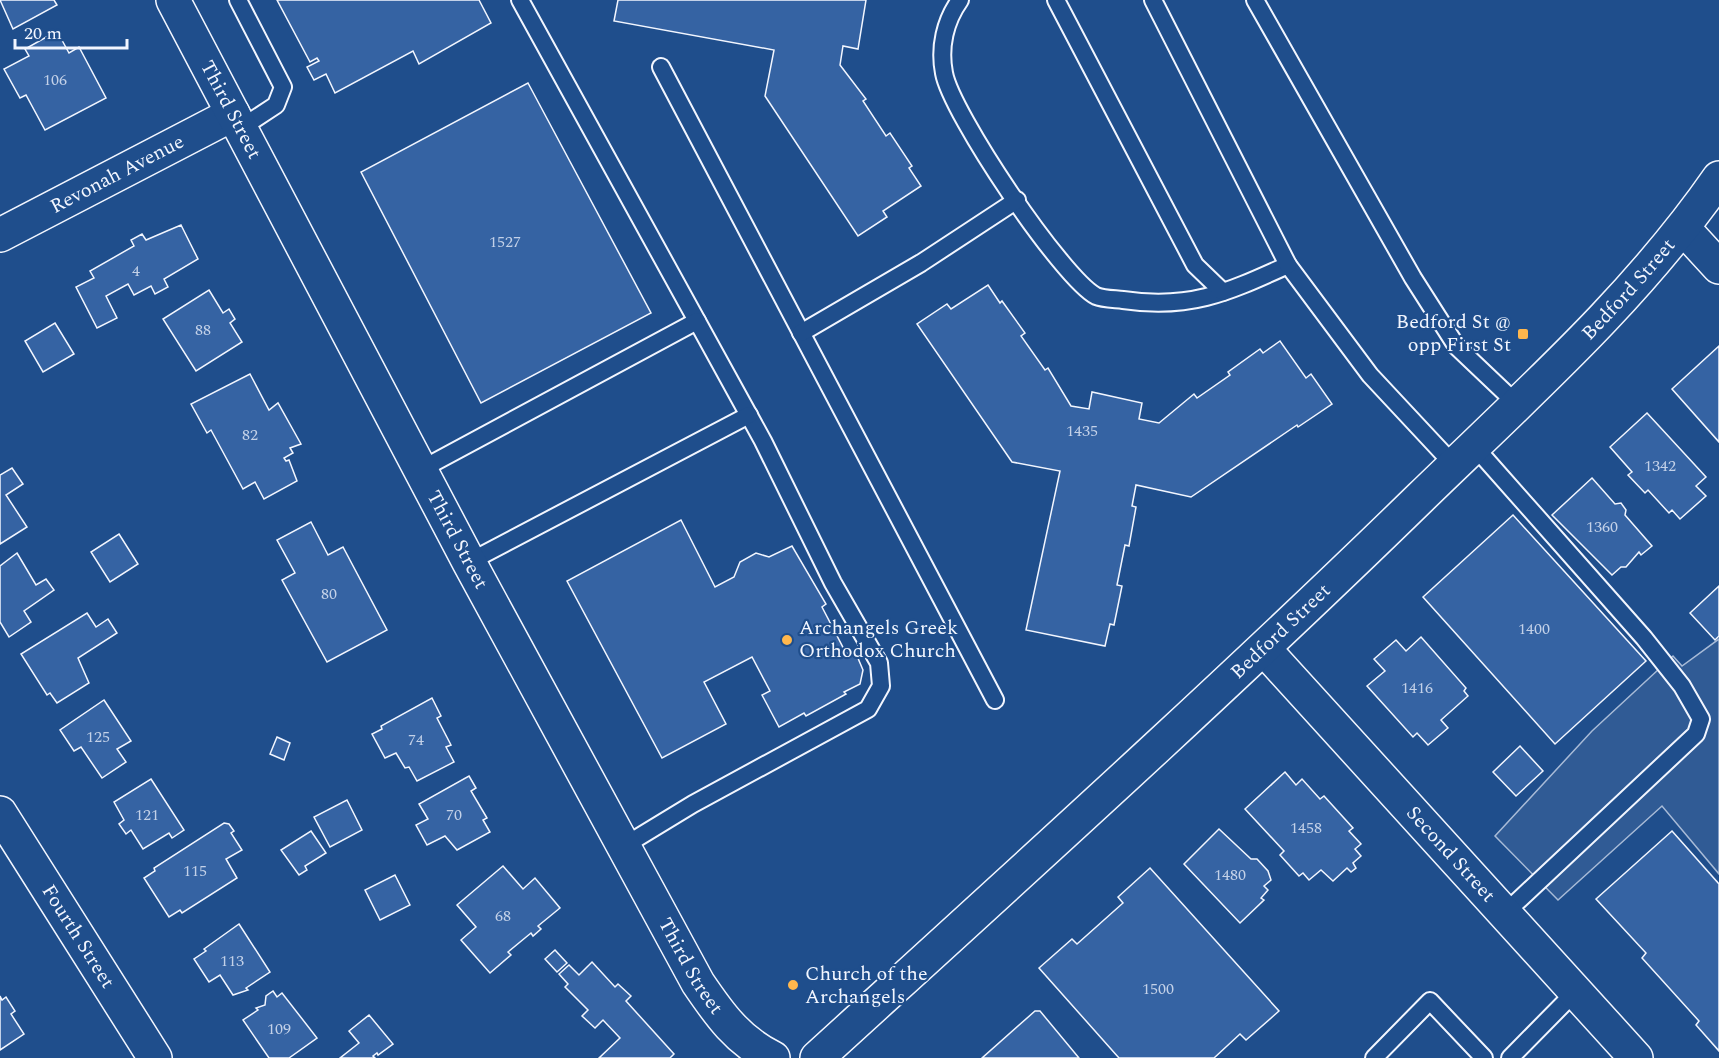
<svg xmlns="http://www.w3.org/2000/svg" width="1719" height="1058" viewBox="0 0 1719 1058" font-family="Spectral,serif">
  <rect width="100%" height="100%" fill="#1f4e8c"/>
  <polygon fill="#305b95" stroke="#a8bbd7" stroke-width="1.5" points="1719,639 1719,874 1662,806 1558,900 1495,836 1592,731 1673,656 1682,666"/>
  <g fill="#3563a3" stroke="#f2f6ff" stroke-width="1.5">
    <polygon points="0,0 54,0 57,5 13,29"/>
    <polygon points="277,0 479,0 491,23 419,64 413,51 335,93 326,74 314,80 307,67 319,61 317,58 310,62"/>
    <polygon points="618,0 866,0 858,49 843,46 840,65 866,99 863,101 886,136 890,133 912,166 909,168 921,186 883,211 887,217 858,236 765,96 774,50 614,21"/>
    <polygon points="57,31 69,53 79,47 106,98 45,130 26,95 20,98 4,69 29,56 25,49"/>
    <polygon points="528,83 651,313 481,403 361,172"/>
    <polygon points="181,225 198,259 164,279 168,287 155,294 151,286 134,295 128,284 106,296 117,318 97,328 76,287 94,278 90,271 134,246 131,240 142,234 146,240"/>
    <polygon points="988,285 1000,303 1002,301 1025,333 1021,336 1045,370 1048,368 1071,406 1089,409 1092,392 1142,403 1139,419 1159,423 1194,394 1197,398 1230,375 1228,372 1260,349 1263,353 1280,341 1306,378 1311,374 1332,404 1298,427 1297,425 1191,497 1136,485 1132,506 1136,507 1129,546 1125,545 1117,585 1122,586 1114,625 1110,624 1105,646 1026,630 1060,471 1012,462 917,324 947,304 951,309"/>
    <polygon points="209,290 223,313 229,309 235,319 230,323 242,342 196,371 163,319"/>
    <polygon points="55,323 74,354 43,372 25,341"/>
    <polygon points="1719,346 1719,442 1672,389"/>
    <polygon points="250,374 269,410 278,403 301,444 290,448 293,453 284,458 286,461 289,460 297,481 264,499 255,482 243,489 211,430 207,433 191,404"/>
    <polygon points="1647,413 1706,477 1696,486 1706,496 1680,519 1672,510 1669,513 1648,490 1645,493 1628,475 1632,472 1610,447"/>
    <polygon points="12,468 23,484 6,495 27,527 0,544 0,475"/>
    <polygon points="1592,478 1615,504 1621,503 1626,510 1625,515 1652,546 1641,555 1639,552 1626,567 1621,567 1612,575 1552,515"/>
    <polygon points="1513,515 1646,661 1555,744 1423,597"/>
    <polygon points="681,520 715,587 734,577 740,562 756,553 769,557 792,546 826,604 822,607 846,653 857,656 863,670 860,684 844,692 846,694 806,716 804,713 779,727 762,695 770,691 752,657 704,682 726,724 662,758 567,581"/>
    <polygon points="311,522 328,555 343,547 387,630 327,662 282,580 295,573 277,540"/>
    <polygon points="119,534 138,564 110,582 91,552"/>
    <polygon points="17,553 36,585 46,579 54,590 24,611 31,622 9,637 0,622 0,566"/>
    <polygon points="1719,586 1719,636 1715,640 1690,613"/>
    <polygon points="87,613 96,627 108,619 117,633 78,658 89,683 57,703 50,693 47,695 21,654"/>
    <polygon points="1421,637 1466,688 1464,691 1468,696 1441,720 1448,728 1428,745 1417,733 1413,737 1367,686 1385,671 1374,659 1396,640 1406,651"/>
    <polygon points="432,698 441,716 437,718 451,745 446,747 454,762 417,781 409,767 405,768 396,753 385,758 372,734 382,729 381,726"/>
    <polygon points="104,700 131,741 117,749 126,762 102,778 81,747 74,751 60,730"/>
    <polygon points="277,737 290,743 284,760 270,754"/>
    <polygon points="1520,746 1543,771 1516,796 1493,772"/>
    <polygon points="1285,772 1296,785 1302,779 1320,799 1324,796 1353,828 1349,831 1361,844 1355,849 1361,856 1353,863 1356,868 1351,872 1347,868 1333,881 1321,870 1309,880 1303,873 1299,876 1280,855 1284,851 1245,809"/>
    <polygon points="469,776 476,788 471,791 487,818 483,820 490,832 457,850 445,836 427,845 416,825 428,819 419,804"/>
    <polygon points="151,779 184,830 172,838 169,833 143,849 131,830 126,834 119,824 124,820 114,802"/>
    <polygon points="347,800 362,830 330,847 314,817"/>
    <polygon points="224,823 229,824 234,831 231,833 242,850 226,859 237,878 182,913 180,910 169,917 144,878 155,871 154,868"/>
    <polygon points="1219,829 1251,859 1257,859 1268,871 1271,880 1264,886 1268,890 1261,898 1264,900 1240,923 1184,864"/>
    <polygon points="311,831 326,853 305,866 307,870 299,875 281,850"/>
    <polygon points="1672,831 1719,884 1719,1051 1696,1025 1699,1021 1642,958 1646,953 1596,899"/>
    <polygon points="503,866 523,889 535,878 560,908 538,926 541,929 533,936 531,933 508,952 511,955 490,973 461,940 476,927 457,905"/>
    <polygon points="1150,868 1279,1011 1246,1040 1240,1034 1214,1058 1119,1058 1039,968 1072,939 1077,944 1123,903 1118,897"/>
    <polygon points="395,875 410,905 380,920 365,890"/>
    <polygon points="239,924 270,972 246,988 248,990 233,995 220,975 209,982 194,959 206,951 204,949"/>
    <polygon points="555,950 567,963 557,972 545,959"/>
    <polygon points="592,962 615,987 618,984 631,996 626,1001 674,1054 670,1058 599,1058 620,1038 603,1020 595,1028 582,1016 588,1010 565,987 568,984 559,974 569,965 579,975"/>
    <polygon points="273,991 277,997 282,993 317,1038 289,1058 269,1058 243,1020 258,1010 256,1008 265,1005 266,996"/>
    <polygon points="0,996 2,1000 6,997 15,1011 11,1014 24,1034 0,1050"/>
    <polygon points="1035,1011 1040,1011 1079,1058 982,1058"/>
    <polygon points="369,1015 393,1044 378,1055 377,1053 373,1056 375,1058 340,1058 359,1043 349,1031"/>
  </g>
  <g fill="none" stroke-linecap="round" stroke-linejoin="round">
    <g stroke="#f2f6ff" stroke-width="20">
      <g id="service">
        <polyline points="238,0 283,87 276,105 241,128"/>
        <polyline points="520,0 697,321"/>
        <path d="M960,0C945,21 939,47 944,73C951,113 1062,278 1096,296C1103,299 1115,299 1123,300C1191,310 1228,292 1288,265L1370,375L1454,465"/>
        <polyline points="1056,0 1195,265 1223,292"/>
        <polyline points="1153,0 1288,265"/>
        <polyline points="1255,0 1413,278 1457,347 1517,404"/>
        <polyline points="661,67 995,700"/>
        <polyline points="801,333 921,263 1017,200"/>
        <polyline points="1474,446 1644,638 1682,686 1701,719 1696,734 1505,913"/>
        <polyline points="420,470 697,321 763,441 833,583 879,663 881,686 868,709 693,804 624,846"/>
        <polyline points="469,562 749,415"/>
        <polyline points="1374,1058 1430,1001 1484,1058"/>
        <polyline points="1510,1058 1576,991"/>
      </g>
    </g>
    <g stroke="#f2f6ff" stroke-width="36">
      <g id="minor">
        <polyline points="1684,229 1719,267"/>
        <path id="s1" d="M0,235L233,114"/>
        <path id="s2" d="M1265,650L1636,1058"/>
        <path id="s3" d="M0,813L155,1058"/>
      </g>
    </g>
    <g stroke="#f2f6ff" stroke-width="36">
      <g id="tertiary">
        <path id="s4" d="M173,0L469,562L698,983C719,1014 738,1041 773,1058"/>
      </g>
    </g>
    <g stroke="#f2f6ff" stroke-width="36">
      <g id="secondary">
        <path id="s5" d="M817,1058C1020,873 1224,689 1421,497C1525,396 1636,298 1719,178"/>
      </g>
    </g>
    <use href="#service" stroke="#1f4e8c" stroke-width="16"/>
    <use href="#minor" stroke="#1f4e8c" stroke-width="33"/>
    <use href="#tertiary" stroke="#1f4e8c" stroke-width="33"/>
    <use href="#secondary" stroke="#1f4e8c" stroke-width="33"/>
  </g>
  <g fill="#ffb74d" stroke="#1f4e8c" stroke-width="2">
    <rect x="1517" y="328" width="12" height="12" rx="3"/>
    <circle cx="787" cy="640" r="6"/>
    <circle cx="793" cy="985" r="6"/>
  </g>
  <g text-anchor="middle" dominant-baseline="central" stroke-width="4.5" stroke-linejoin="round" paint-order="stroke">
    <g font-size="16" fill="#c3d1e8">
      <text x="55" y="80">106</text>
      <text x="505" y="242">1527</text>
      <text x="136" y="271">4</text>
      <text x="203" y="330">88</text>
      <text x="1082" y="431">1435</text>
      <text x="250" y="435">82</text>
      <text x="1660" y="466">1342</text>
      <text x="1602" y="527">1360</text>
      <text x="329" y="594">80</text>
      <text x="1534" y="629">1400</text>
      <text x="1417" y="688">1416</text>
      <text x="98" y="737">125</text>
      <text x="416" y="740">74</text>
      <text x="147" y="815">121</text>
      <text x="454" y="815">70</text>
      <text x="1306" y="828">1458</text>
      <text x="195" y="871">115</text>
      <text x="1230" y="875">1480</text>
      <text x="503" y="916">68</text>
      <text x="232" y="961">113</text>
      <text x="1158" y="989">1500</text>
      <text x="279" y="1029">109</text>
    </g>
    <g font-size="20" fill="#f2f6ff" stroke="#1f4e8c">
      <text stroke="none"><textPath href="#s4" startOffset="124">Third Street</textPath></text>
      <text stroke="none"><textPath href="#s1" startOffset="132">Revonah Avenue</textPath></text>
      <text stroke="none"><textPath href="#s5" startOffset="1118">Bedford Street</textPath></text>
      <text stroke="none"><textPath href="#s4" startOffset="610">Third Street</textPath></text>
      <text stroke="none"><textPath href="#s5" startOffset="630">Bedford Street</textPath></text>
      <text stroke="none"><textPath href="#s2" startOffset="276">Second Street</textPath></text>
      <text stroke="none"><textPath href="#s3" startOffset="146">Fourth Street</textPath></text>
      <text stroke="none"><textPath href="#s4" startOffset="1096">Third Street</textPath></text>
    </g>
    <g font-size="20" fill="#f2f6ff" stroke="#1f4e8c" text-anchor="start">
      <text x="1511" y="322" text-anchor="end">Bedford St @<tspan x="1511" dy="23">opp First St</tspan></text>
      <text x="799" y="628">Archangels Greek<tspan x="799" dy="23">Orthodox Church</tspan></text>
      <text x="805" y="974">Church of the<tspan x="805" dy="23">Archangels</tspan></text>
    </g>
  </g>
  <path d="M15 39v9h112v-9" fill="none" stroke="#f2f6ff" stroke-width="3"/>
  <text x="24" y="39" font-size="18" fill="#f2f6ff" stroke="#1f4e8c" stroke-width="4.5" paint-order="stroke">20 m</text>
</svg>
